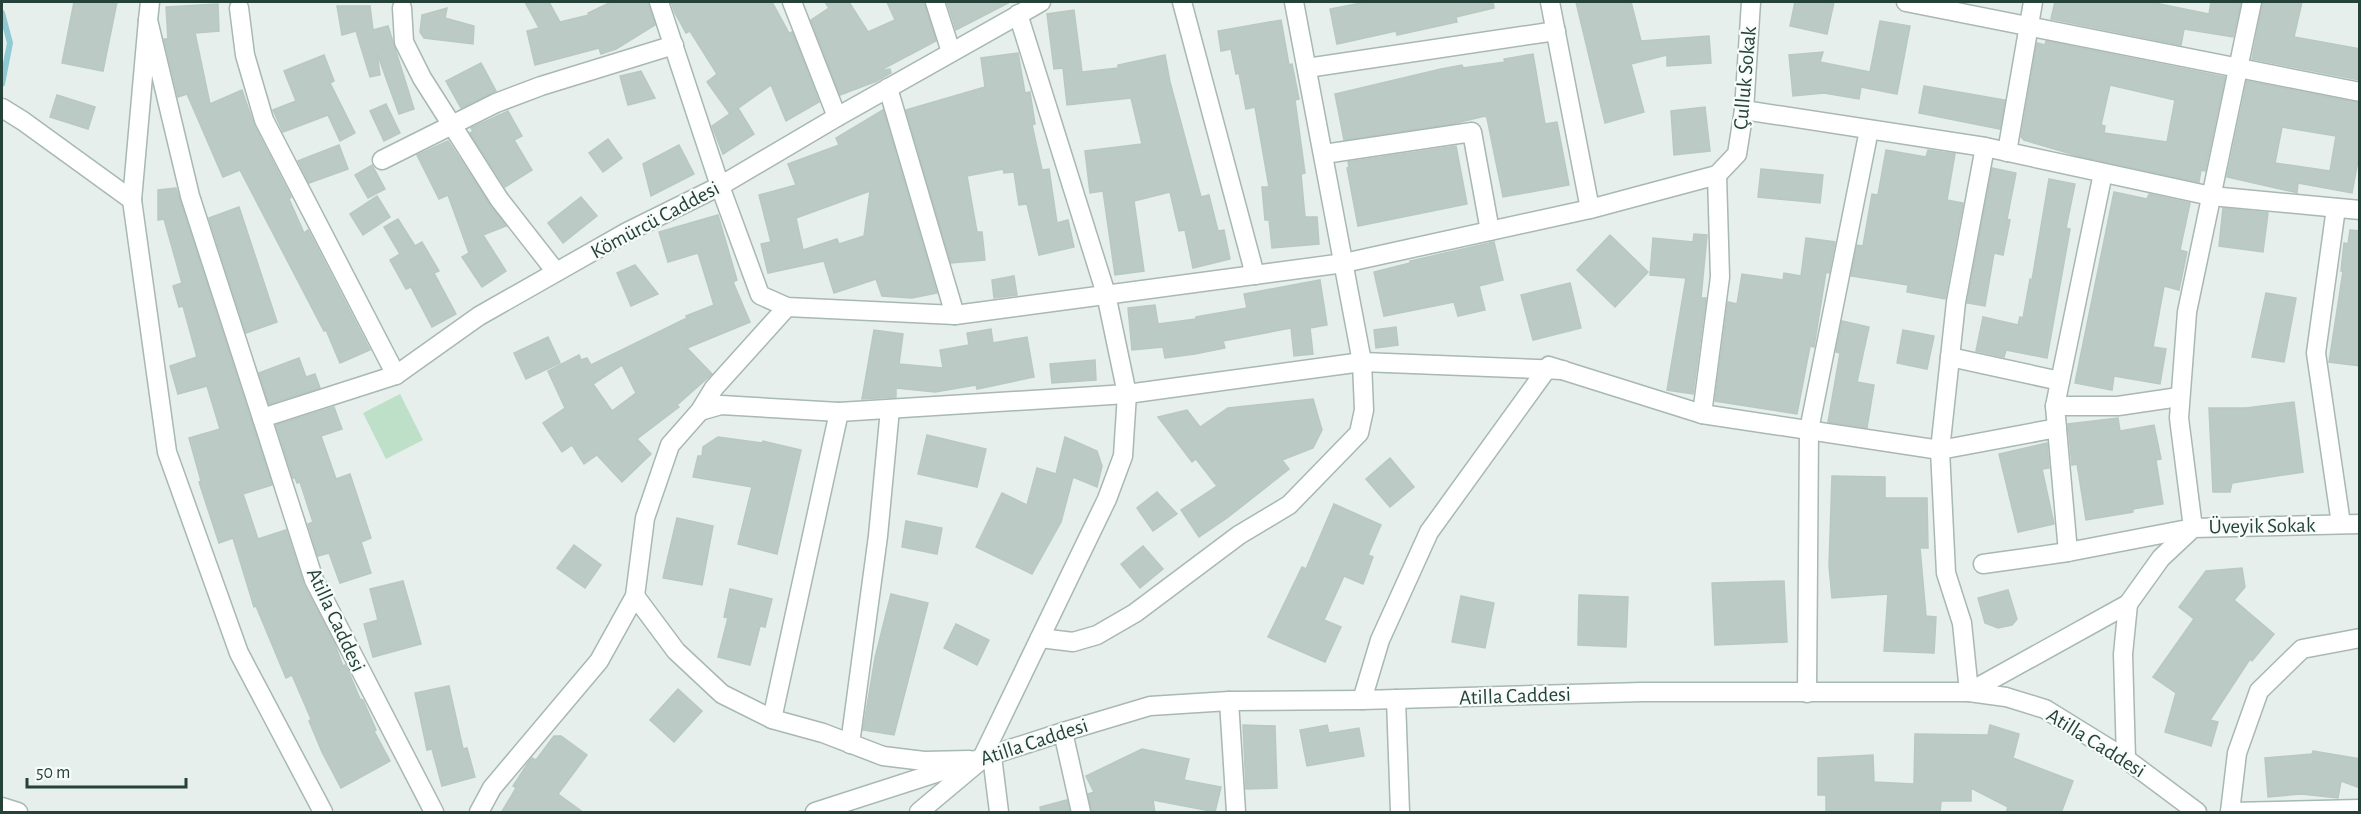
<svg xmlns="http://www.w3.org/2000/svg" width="2361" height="814" viewBox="0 0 2361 814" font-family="'Alegreya Sans',sans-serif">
  <rect width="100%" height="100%" fill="#e6efeb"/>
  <polygon fill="#bfe0c8" points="400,394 423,440 386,459 363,413"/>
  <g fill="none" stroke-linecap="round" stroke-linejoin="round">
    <polyline stroke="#8ec9d4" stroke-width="6" points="2,13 10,43 2,84"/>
  </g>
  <g fill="#bbcac4" stroke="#b8c9c2" stroke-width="1.5" fill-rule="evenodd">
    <polygon points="74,2 117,2 103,71 62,63"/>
    <polygon points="525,2 549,2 560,22 589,15 588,13 611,2 648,2 655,25 616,49 601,54 599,48 535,65 527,31 539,28"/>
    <polygon points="671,2 772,2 789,33 792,32 819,102 786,121 771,85 730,114 707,82 717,74 690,31 686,33 675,13"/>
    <polygon points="825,2 849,2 868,32 895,20 887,2 924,2 936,41 879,71 890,69 891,73 877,81 840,95 811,20 829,8"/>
    <polygon points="947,2 1010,2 956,30"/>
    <polygon points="1366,2 1493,2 1494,8 1456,17 1457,22 1397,35 1396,31 1337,44 1330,9"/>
    <polygon points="1576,2 1631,2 1641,41 1709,36 1711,63 1667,66 1667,55 1631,64 1644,112 1605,123"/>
    <polygon points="1795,2 1834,2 1827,34 1790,26"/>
    <polygon points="2055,2 2150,2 2209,14 2211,2 2241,2 2233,37 2184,29 2181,45 2051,19"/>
    <polygon points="2263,2 2302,2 2294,37 2360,49 2360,80 2252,59"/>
    <polygon points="218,4 219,31 195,33 210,104 242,90 254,125 291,197 289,199 304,233 308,230 370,350 340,363 326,330 324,331 240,170 223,177 187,94 178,97 164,39 168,39 166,7"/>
    <polygon points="337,6 370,6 373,30 388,26 414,109 399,114 377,53 380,75 370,77 356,31 342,35"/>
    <polygon points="447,8 445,18 474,26 473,44 424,38 420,32 422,15"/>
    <polygon points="1074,10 1082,72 1118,68 1118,65 1165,55 1170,82 1201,197 1209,195 1218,231 1224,230 1230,259 1193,268 1185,230 1179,231 1170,192 1134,201 1144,271 1115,275 1103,191 1090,193 1085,151 1142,144 1131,98 1067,105 1063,68 1054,69 1047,14"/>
    <polygon points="1281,20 1289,65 1292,64 1299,99 1295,100 1305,173 1301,174 1305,217 1317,217 1319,244 1272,248 1269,220 1265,220 1262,187 1269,187 1255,107 1246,109 1239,73 1236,74 1231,49 1221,51 1218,31"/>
    <polygon points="1880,21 1910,26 1897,94 1861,87 1859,99 1824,93 1793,96 1789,55 1823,52 1820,62 1870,72 1875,47 1879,47 1875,46"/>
    <path d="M2046,41L2225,77L2205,171L2201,170L2199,182L2078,156L2024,140L2021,137L2037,43L2045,45ZM2110,85L2175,100L2167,142L2104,133L2105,126L2101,125Z"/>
    <polygon points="1018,53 1025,93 1030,92 1035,124 1032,125 1042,170 1049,169 1057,223 1068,220 1074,247 1039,255 1027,204 1019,205 1014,172 1004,173 1003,169 967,176 977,232 982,232 985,260 951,263 906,110 985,87 981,58"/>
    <polygon points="1533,54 1545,124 1557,122 1569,185 1503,197 1487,118 1485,116 1452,124 1344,140 1335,94 1441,69 1462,65 1463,68 1505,62 1504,59"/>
    <polygon points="324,55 334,81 330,83 355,133 340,141 328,115 283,132 273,110 296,101 284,71"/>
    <polygon points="481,63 496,91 461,108 446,81"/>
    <polygon points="641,71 655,98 628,105 620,76"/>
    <path d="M2247,81L2360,103V150L2352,193L2298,183L2297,193L2294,192L2227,177ZM2282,127L2336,136L2330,171L2275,163Z"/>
    <polygon points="1924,86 2005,100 2000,129 1919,113"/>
    <polygon points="57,95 95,107 88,129 50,117"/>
    <polygon points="386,104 400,133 384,141 370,111"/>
    <polygon points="1705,107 1710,151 1674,155 1671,111"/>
    <polygon points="738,108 754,134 723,154 712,126"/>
    <path d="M883,110L937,293L912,298L882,296L876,279L834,293L824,261L768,273L761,244L771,242L759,195L796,185L788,164L839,145L836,138ZM870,191L864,236L839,244L837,239L803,250L796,218Z"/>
    <polygon points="508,111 522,136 514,140 532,170 505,187 470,133 473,131 471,128"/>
    <polygon points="608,139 622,158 603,172 589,153"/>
    <polygon points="448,141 490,205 506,226 483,235 506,271 482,287 462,257 469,253 448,195 439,199 417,155"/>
    <polygon points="339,145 348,169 309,183 298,161"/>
    <polygon points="679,145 694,174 651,196 643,164"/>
    <polygon points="1456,146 1467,204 1358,226 1347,168 1349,167 1348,162"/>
    <polygon points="1886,150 1926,157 1928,150 1955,154 1947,200 1963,203 1945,299 1907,292 1908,285 1851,276 1857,245 1863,246 1872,194 1878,195"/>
    <polygon points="372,165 385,189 368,198 355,175"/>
    <polygon points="1992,168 2016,173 2007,219 2010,220 2003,255 1994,253 1985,306 1967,303"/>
    <polygon points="1761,169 1823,175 1820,203 1758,197"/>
    <polygon points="2049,179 2075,184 2066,228 2070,229 2047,358 2006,350 2004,357 1976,351 1983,317 2018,325 2020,317 2023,318 2030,279 2032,280"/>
    <polygon points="176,188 272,485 243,494 258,539 286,530 304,585 334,642 343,666 345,665 348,670 360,699 363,700 376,730 374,731 390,761 341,788 322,752 309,721 311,719 292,675 286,678 256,606 254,607 233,538 219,543 199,482 201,481 189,438 220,429 207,386 178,394 170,366 197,357 183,306 179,307 173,286 182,283 164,219 158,220 158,190"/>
    <polygon points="2114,192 2147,199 2149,194 2190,203 2180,250 2187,252 2179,290 2164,286 2153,347 2166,349 2160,384 2114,376 2112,390 2075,383"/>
    <polygon points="377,196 390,217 363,235 350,214"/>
    <polygon points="581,197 597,216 563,243 548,223"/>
    <polygon points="239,207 277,322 246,333 209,218"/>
    <polygon points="2223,208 2268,213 2263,252 2219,246"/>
    <path d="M718,215L737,280L733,282L750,322L687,348L712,374L677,405L679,407L637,439L651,454L622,482L597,455L584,464L572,445L562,452L543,423L565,408L548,371L579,355L581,360L587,358L591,365L687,318L686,316L714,305L698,253L668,262L659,232ZM622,365L636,393L612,411L593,384Z"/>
    <polygon points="398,219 415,246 422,242 439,271 434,273 456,314 432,327 411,287 406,289 390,260 400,254 384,227"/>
    <polygon points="2350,230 2360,231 2360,366 2329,362 2343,271 2341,271 2344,243 2348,244"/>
    <polygon points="1694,234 1707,235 1701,298 1706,298 1693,394 1667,390 1686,278 1650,275 1653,238 1693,242"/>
    <polygon points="1610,235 1648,272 1615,307 1577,270"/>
    <polygon points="1806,238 1835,242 1829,273 1826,272 1814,347 1810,346 1797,414 1715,401 1728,302 1737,304 1742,274 1783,280 1784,273 1801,276"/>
    <polygon points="1494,242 1503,280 1479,286 1485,310 1458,316 1454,302 1384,316 1374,272 1410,263 1410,261"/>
    <polygon points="635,265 658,294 631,306 617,273"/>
    <polygon points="1014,276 1017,295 994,298 992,280"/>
    <polygon points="1320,280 1327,325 1310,328 1313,354 1294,356 1291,328 1223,341 1225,348 1195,354 1165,358 1163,347 1132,350 1128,308 1155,305 1158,324 1196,319 1196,317 1247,308 1244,294"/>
    <polygon points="1570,283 1581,328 1533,340 1521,295"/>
    <polygon points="2266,293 2296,298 2284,362 2252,357"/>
    <polygon points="1842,321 1869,327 1857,382 1874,385 1867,428 1828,422 1840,353 1836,352"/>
    <polygon points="1396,327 1398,345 1376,348 1374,330"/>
    <polygon points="991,329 993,343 1027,337 1034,377 977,389 976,385 935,392 896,388 896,397 862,399 874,330 903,334 899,364 943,368 940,350 969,345 967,333"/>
    <polygon points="1903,330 1934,336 1927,369 1897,363"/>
    <polygon points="548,337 560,363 526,379 514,353"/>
    <polygon points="299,358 306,377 315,374 320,388 269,404 259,373"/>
    <polygon points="1095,360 1096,380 1052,383 1050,364"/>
    <polygon points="1313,399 1322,430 1313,448 1282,460 1289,469 1227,518 1199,537 1181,510 1217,486 1196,459 1192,462 1158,417 1187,410 1200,427 1228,408"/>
    <polygon points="2294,402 2303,472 2232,483 2230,492 2213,492 2209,408 2246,408"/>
    <polygon points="334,407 342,429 321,436 336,479 350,474 371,538 361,542 371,573 340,583 329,553 318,556 308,524 313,522 300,482 297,483 295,478 293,478 276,425"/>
    <polygon points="2118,418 2120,431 2154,425 2161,459 2156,460 2163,504 2133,509 2133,512 2086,520 2077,464 2072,465 2068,424"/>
    <polygon points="927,435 986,449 977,487 918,474"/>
    <polygon points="718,437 762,443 763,441 801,450 777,554 738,544 752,487 693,477 698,456 702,456 703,447"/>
    <polygon points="1065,437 1097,451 1102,466 1097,487 1073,477 1061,522 1032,574 976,547 1002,493 1027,505 1037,468 1056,474"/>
    <polygon points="2047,443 2049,468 2042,469 2054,524 2018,532 1999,454"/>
    <polygon points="1390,458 1414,487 1390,507 1366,479"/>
    <polygon points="1832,476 1885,477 1885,498 1927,498 1928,548 1920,548 1926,616 1936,617 1934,653 1884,651 1888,594 1832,598 1829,566"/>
    <polygon points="1157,492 1177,514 1153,531 1137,508"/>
    <polygon points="1334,504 1381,525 1368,555 1373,557 1363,584 1344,576 1324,620 1341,627 1325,662 1268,637 1302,567 1306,569"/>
    <polygon points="677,518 713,526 702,585 663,578"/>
    <polygon points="906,521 942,528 937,554 902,547"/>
    <polygon points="574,545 601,565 585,588 557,568"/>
    <polygon points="1143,546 1163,569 1140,588 1121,564"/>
    <polygon points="2242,568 2245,587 2234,600 2274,634 2252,661 2250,659 2210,720 2218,722 2211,746 2165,732 2176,693 2153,677 2194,619 2179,607 2206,571"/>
    <polygon points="403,581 421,644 373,657 364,624 378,620 370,589"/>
    <polygon points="1784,581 1787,642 1715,645 1712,583"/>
    <polygon points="730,589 772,599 765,627 760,626 750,665 718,657 728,618 724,617"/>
    <polygon points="2008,590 2017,619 2012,625 1998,628 1985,623 1978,598"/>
    <polygon points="891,594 928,603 894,735 863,730 875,658"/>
    <polygon points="1579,595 1628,597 1626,647 1578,645"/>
    <polygon points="1461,596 1494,603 1485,648 1452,642"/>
    <polygon points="956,624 989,640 977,665 944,648"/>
    <polygon points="449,686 463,749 467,748 475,777 442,786 432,749 427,750 415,693"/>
    <polygon points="678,689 702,711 674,742 650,720"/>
    <polygon points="1243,725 1275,726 1277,788 1246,789"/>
    <polygon points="1327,725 1329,733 1359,728 1364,756 1307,766 1300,730"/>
    <polygon points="1990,725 2019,734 2013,758 2073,781 2061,813 2006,813 2008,807 1971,788 1971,801 1941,801 1940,813 1826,813 1826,795 1818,795 1818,758 1873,755 1874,782 1914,784 1915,734 1988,735"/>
    <polygon points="554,736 561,736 587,755 558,794 584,813 501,813 516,788 513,786 528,763 532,758 536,760"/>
    <polygon points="1142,749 1189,759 1184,780 1221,787 1215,812 1153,800 1155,813 1092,813 1088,794 1094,792 1086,776"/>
    <polygon points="2313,751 2360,759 2360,788 2341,781 2338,798 2301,794 2268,797 2265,758 2312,754"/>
    <polygon points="1067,800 1070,813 1041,813 1040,807"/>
  </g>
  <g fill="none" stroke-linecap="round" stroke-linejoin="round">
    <g stroke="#a8b8b2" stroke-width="21">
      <g id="minor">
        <polyline points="150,2 148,20 190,196 262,418"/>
        <polyline points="659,2 720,186 760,295 787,307 955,315 1344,263 1590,209 1717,175 1737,154 1744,110 1751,2"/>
        <polyline points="792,2 837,117"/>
        <polyline points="935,2 951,52"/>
        <polyline points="1182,2 1255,275"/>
        <polyline points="1550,2 1590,209"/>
        <polyline points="1906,2 2360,92"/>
        <polyline points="239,8 245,55 264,120 396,375"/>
        <polyline points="402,8 404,42 422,78 499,199 556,272"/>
        <polyline points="148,20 132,200 167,452 239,653 323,812"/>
        <polyline points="1307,68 1556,31"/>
        <polyline points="888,88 955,315"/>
        <polyline points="2,108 23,121 132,200"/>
        <polyline points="1744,110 1985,147 2211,196 2360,210"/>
        <polyline points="1985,147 1956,302 1940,450 1946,573 1962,623 1969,692 2128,604 2161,558 2193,528 2360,524"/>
        <polyline points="2007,152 2033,2"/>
        <polyline points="1324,154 1472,132 1490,231"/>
        <polyline points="382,160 496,103 541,86 674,45"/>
        <polyline points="1717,175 1720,277 1702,414 1940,450 2057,428"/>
        <polyline points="2336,208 2316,353 2341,524"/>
        <polyline points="1950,357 2060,381"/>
        <polyline points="2055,406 2118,406 2179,397"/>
        <polyline points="700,411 721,405 839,412 1127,394 1362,362 1563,370"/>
        <polyline points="2068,552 2055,406 2103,173"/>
        <polyline points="1983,564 2068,552 2193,528 2179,418 2187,312 2252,2"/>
        <polyline points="635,596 676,651 722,694 772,719 823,733 883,756 924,761 970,760"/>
        <polyline points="1040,638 1073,642 1097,635 1135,613 1239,535 1289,505 1359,433 1364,410 1362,362 1294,2"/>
        <polyline points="1807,693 1809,430 1869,130"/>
        <polyline points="1396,699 1400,812"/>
        <polyline points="1362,700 1380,640 1429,532 1549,366 1702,414"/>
        <polyline points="1229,701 1236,812"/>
        <polyline points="772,719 839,412"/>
        <polyline points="1063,732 1081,812"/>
        <polyline points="850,744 878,536 890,409"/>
        <polyline points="992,756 999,812"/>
        <polyline points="2126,759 2123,654 2128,604"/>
        <polyline points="2,807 18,812"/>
        <polyline points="479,812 492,788 599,661 635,596 645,518 670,445 700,411 714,388 787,307"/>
        <polyline points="919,812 981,760 1107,499 1123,456 1127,394 1106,294 1018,14"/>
        <polyline points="2230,812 2237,753 2259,691 2302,649 2360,638"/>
        <polyline points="2230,812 2360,809"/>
      </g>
    </g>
    <g stroke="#a8b8b2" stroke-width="21">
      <g id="tertiary">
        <polyline points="434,812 314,580 262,418 396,375 479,316 627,232 720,186 837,117 1041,2"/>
        <polyline points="815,812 1063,732 1150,706 1229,701 1362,700 1642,692 1969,692 2006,697 2045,709 2126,759 2197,812"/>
      </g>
    </g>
    <use href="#minor" stroke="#fff" stroke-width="18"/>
    <use href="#tertiary" stroke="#fff" stroke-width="18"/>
  </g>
  <g text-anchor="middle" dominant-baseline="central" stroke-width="4.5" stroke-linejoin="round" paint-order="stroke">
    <g font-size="21" fill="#24423a" stroke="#f7fbf9">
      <text transform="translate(1745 78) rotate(-85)">Çulluk Sokak</text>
      <text transform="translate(655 220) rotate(-28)">Kömürcü Caddesi</text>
      <text transform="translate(2262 526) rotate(-1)">Üveyik Sokak</text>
      <text transform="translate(336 620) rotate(65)">Atilla Caddesi</text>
      <text transform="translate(1515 696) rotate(-2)">Atilla Caddesi</text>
      <text transform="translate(1034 742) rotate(-18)">Atilla Caddesi</text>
      <text transform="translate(2096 743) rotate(32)">Atilla Caddesi</text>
    </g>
  </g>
  <rect width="2361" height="814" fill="none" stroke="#24423a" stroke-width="6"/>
  <path d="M27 778v9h159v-9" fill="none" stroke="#24423a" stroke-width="3"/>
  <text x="36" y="778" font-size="18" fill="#24423a" stroke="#f7fbf9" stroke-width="4.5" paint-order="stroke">50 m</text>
</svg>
